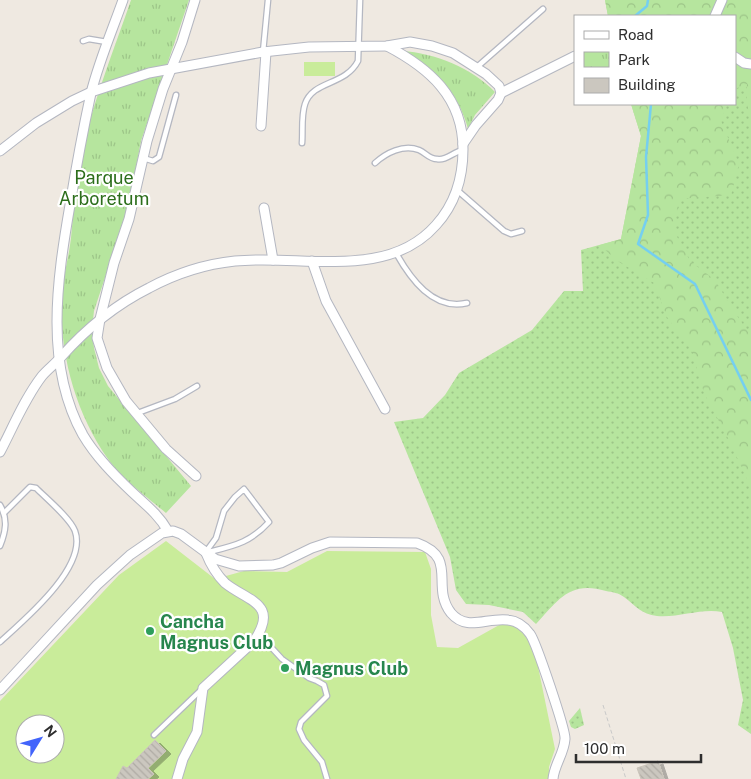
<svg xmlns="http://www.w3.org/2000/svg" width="751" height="779" viewBox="0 0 751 779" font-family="'Public Sans',sans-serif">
  <defs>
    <pattern id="grass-dots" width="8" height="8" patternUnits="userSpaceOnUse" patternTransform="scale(1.25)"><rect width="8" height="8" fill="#b6e59e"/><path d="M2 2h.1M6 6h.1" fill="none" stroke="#9dc588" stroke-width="1.8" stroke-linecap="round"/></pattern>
    <pattern id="forest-crowns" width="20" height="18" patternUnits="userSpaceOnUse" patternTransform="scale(1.25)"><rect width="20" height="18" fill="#b6e59e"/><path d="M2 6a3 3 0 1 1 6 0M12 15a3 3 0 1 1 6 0" fill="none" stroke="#9dc588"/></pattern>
    <pattern id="park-tufts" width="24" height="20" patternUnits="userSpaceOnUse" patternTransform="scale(1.25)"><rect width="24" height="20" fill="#b6e59e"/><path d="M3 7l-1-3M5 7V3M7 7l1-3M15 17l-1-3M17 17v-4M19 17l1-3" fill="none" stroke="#9dc588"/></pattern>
    <pattern id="building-back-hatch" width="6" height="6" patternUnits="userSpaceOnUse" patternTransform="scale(1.25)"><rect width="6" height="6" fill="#cbc7bf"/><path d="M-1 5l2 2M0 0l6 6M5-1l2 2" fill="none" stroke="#afaba4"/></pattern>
    <filter id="shadow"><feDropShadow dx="5" dy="3" stdDeviation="0" flood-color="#0004"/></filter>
  </defs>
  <rect width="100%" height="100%" fill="#efe9e1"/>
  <g fill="url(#grass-dots)">
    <path d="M605,0H751V734L738,725L743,700L733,648L722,612C701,608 679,618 657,616C641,614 636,606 624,597C619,593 612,592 606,591C570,580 558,600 536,624L523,612L489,605L466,604L456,590L450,557L394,422L423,418L445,395L459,373L532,330L564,291H583L581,250L621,239L641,136L631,104H735V16H608Z"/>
    <polygon points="580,708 584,725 575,729 571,727 569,721"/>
  </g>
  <g fill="url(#forest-crowns)">
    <polygon points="605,0 751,0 751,133 747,104 747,84 735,89 735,16 608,16"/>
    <polygon points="631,104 727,104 721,121 739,164 731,195 679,199 674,231 690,261 715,280 733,310 751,336 751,488 729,440 704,393 692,351 667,317 654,283 616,260 600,245 621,239 641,136"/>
  </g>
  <g fill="url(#park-tufts)">
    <path d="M131,0H189L141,141L129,205L94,311L92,329L94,348L99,368L108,386L191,486L166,513C148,498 121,478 108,459C74,411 58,349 62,290C64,273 69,256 71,238C73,220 73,203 75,185C84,125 111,58 131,0Z"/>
    <path d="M402,51C435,53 472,68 495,92L475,115L468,129C458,93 436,67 402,51Z"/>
  </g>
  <g fill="#c9ec9a" fill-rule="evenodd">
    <rect x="304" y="62" width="31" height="14"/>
    <path d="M166,541L215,579L244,571L287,572L327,551L425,552L431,569V615L437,647L458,648L501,624L519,627L534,647L555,749L549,767V779H0V701L119,575ZM25,724H55V754H25Z"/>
  </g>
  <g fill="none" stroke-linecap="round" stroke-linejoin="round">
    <g stroke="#75cff0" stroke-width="2.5">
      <polyline points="635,16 647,6 648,0"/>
      <polyline points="651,104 646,157 648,215 638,244 695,284 751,400"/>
    </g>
  </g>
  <g fill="url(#building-back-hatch)" stroke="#cbc5ba" filter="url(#shadow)">
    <polygon points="155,740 166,751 148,768 154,774 148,779 116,779 123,766 127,768"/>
    <polygon points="658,761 664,779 641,779 637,768"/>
  </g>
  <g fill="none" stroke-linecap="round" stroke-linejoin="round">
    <g stroke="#b4b7c1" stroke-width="7">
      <g id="lane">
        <polyline points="83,41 89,39 107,42"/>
        <polyline points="263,52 268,0"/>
        <polyline points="477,67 543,9"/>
        <path d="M302,143C303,131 301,116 305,104C313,80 345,86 358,61L360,0"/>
        <polyline points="143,158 153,161 159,157 176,95"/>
        <path d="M375,163C386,153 403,144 419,150C426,153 429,159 437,159C446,161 453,152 463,150"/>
        <polyline points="457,190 504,231 511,234 522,231"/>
        <path d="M396,253C410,278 433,311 467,303"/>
        <polyline points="135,414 175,399 197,386"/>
        <path d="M244,489L269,522C249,544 232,546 205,553L216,538L224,511L235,497Z"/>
        <path d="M0,505C8,519 6,531 0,546"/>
        <polyline points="259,634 282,659 309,678 317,681 324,685 327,696 301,722 299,729 304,740 322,762 327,779"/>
        <path d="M0,642C24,620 88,567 75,531C70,518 47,499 36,488L30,487L4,513"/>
        <polyline points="154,735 202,689"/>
      </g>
    </g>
    <g stroke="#b4b7c1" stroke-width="11">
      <g id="street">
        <path d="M123,0C112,31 99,61 91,93C83,130 76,168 70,205C57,280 44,365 83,435C96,457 114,475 132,492C146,505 158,514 168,531"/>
        <polyline points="195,0 182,42 163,89 147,141 129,219 114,263 100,319 97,338 107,368 126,401 166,449 196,476"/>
        <polyline points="715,16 722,0"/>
        <polyline points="735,57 744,63 751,64"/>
        <polyline points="501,93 575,56"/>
        <polyline points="261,126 266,52"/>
        <polyline points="0,151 36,123 72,101 91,92 149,73 263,52 309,47 387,46 410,42 432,46 453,53 486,74 499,86 501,93 498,100 476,125 463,144"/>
        <polyline points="264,208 273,260"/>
        <polyline points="312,261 326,301 385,409"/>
        <path d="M0,452C13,427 25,398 42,376C48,369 55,364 61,357C86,329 115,305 149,288C175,274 206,264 235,261C301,254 387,281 436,225C456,203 463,178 463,149C463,97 429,68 387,46"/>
        <path d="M0,690L97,585L130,555L162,533L173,531L181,534L215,559L239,566L273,565L281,563L312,548L330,542L417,543C459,558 430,586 451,613C467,632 487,617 508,620C517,621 525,627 530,634C536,642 566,731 565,739C564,754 554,765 553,779"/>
        <path d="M177,779L183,759L197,732L203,688L254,641C280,603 247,601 225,583C217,575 210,563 206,553"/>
      </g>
    </g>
    <polyline stroke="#c9c9c9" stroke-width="1" stroke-dasharray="4 2.5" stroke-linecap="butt" points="603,705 626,779"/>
    <use href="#lane" stroke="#fff" stroke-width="4.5"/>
    <use href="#street" stroke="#fff" stroke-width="9"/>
  </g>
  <g fill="#2e9e5b" stroke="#fff" stroke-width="2">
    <circle cx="150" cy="631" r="5"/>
    <circle cx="285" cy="668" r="5"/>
  </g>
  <g text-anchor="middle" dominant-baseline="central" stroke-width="4.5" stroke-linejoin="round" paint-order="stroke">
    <g font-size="18" fill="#2c6e1b" stroke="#fff">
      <text x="104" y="177">Parque<tspan x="104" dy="21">Arboretum</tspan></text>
    </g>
    <g font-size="18" font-weight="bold" fill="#27864d" stroke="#fff" text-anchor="start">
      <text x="160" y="621">Cancha<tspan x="160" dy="21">Magnus Club</tspan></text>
      <text x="295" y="668">Magnus Club</text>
    </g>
  </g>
  <rect x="574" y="15" width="162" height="90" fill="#ffffff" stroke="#ababab"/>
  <rect x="584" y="31" width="25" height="8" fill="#ffffff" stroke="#ababab"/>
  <text x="618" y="40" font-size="15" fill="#2e2e2e">Road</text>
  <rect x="584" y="52" width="25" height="15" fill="url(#park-tufts)" stroke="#ababab"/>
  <text x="618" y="65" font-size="15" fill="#2e2e2e">Park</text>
  <rect x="584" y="78" width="25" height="15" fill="#cbc7bf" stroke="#ababab"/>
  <text x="618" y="90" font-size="15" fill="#2e2e2e">Building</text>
  <g transform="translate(40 739) rotate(53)"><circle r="24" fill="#ffffff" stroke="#ababab"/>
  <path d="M0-4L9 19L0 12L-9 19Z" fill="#4264fb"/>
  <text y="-8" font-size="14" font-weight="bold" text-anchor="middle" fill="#2e2e2e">N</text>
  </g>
  <path d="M576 754v8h125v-8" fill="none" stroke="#2e2e2e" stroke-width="2.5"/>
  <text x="584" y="754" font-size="15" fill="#2e2e2e" stroke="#ffffff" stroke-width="4" paint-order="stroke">100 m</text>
</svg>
